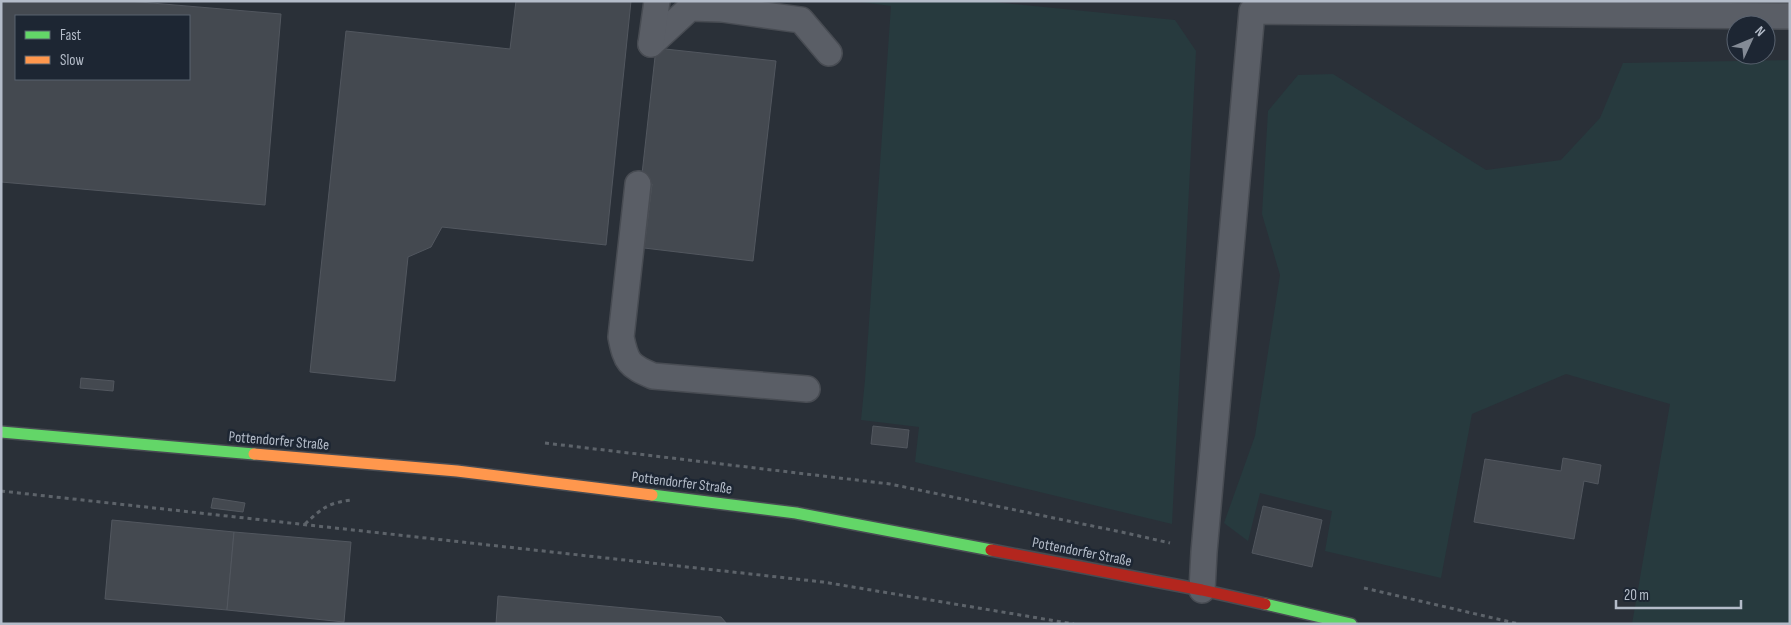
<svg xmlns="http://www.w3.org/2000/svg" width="1791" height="625" viewBox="0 0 1791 625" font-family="'Sofia Sans Condensed',sans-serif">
  <rect width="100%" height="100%" fill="#2a3038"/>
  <g fill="#273a3e">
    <polygon points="854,1 983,1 1175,20 1196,51 1172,524 915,462 919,427 861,420 865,380 891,6"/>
    <polygon points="1790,60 1790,624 1632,624 1670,404 1566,374 1472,414 1441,578 1325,551 1332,511 1260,493 1248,541 1224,523 1255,436 1280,275 1262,214 1268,111 1298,75 1333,74 1486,170 1561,160 1600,118 1623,63"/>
  </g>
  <g fill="#444950" stroke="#52575f" fill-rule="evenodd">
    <path d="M1,1H128L281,14L265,205L1,182ZM16,16H189V79H16Z"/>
    <polygon points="516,1 631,1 606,245 442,227 431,247 408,257 395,381 310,372 346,31 510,49"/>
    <polygon points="656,48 776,61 753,261 644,248 652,184 641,183"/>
    <polygon points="81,378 114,381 113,391 80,388"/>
    <polygon points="873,426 909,430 907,448 871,444"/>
    <polygon points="1563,458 1601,465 1598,484 1584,481 1574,539 1474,522 1485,459 1561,471"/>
    <polygon points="213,498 245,503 243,512 211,508"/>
    <polygon points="1263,506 1322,520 1312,567 1252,553"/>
    <polygon points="112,520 234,532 227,610 105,599"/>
    <polygon points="234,532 351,542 344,622 227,610"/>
    <polygon points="498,596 721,617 727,624 496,624"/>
  </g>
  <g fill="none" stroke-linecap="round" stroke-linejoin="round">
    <g stroke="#484c53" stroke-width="28">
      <g id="lane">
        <polyline points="651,44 690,8 722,9 801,20 829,53"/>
        <polyline points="651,44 657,1"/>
        <path d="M638,184L621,337C626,362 629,366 653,376L807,389"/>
        <polyline points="1202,590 1204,552 1252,11 1790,16"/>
      </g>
    </g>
    <g stroke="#484c53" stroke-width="14">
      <g id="fast">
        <polyline points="1,432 254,454"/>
        <polyline points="652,495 796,513 991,550"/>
        <polyline points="1265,604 1351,624"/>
      </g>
    </g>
    <g stroke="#484c53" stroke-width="14">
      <polyline id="slow" points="254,454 457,471 652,495"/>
    </g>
    <g stroke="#484c53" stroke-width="14">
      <polyline id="jam" points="991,550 1202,590 1265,604"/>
    </g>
    <g stroke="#5d636a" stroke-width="3" stroke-dasharray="4 4" stroke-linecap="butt">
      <polyline points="545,443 890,484 1126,533 1170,543"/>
      <polyline points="1,491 823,582 1074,624"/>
      <path d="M305,524C322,508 328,503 351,500"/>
      <polyline points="1364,588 1519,624"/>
    </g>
    <use href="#lane" stroke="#5a5e66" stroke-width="25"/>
    <use href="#fast" stroke="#63d668" stroke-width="11"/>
    <use href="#slow" stroke="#ff974d" stroke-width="11"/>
    <use href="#jam" stroke="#b3261e" stroke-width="11"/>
  </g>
  <g text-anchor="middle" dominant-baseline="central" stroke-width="5" stroke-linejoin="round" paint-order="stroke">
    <g font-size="15" fill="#b4bcc9" stroke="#1d2633">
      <text transform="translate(279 441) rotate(5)">Pottendorfer Straße</text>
      <text transform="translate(682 483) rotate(7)">Pottendorfer Straße</text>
      <text transform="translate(1082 552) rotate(11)">Pottendorfer Straße</text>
    </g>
  </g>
  <rect width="1791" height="625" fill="none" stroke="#b4bcc9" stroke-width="5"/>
  <rect x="15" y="15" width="175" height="65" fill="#1d2633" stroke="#59626f"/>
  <rect x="25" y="31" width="25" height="8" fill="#63d668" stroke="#59626f"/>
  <text x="60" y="40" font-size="15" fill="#b4bcc9">Fast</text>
  <rect x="25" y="56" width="25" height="8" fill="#ff974d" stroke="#59626f"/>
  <text x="60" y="65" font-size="15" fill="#b4bcc9">Slow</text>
  <g transform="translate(1751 40) rotate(46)"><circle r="24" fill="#1d2633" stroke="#59626f"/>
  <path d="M0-4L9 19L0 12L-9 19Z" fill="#848b96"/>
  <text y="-8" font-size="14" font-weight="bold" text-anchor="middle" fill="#b4bcc9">N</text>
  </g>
  <path d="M1616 600v8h125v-8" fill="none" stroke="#b4bcc9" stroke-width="2.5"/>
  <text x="1624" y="600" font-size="15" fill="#b4bcc9" stroke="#1d2633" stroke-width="4" paint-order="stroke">20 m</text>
</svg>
